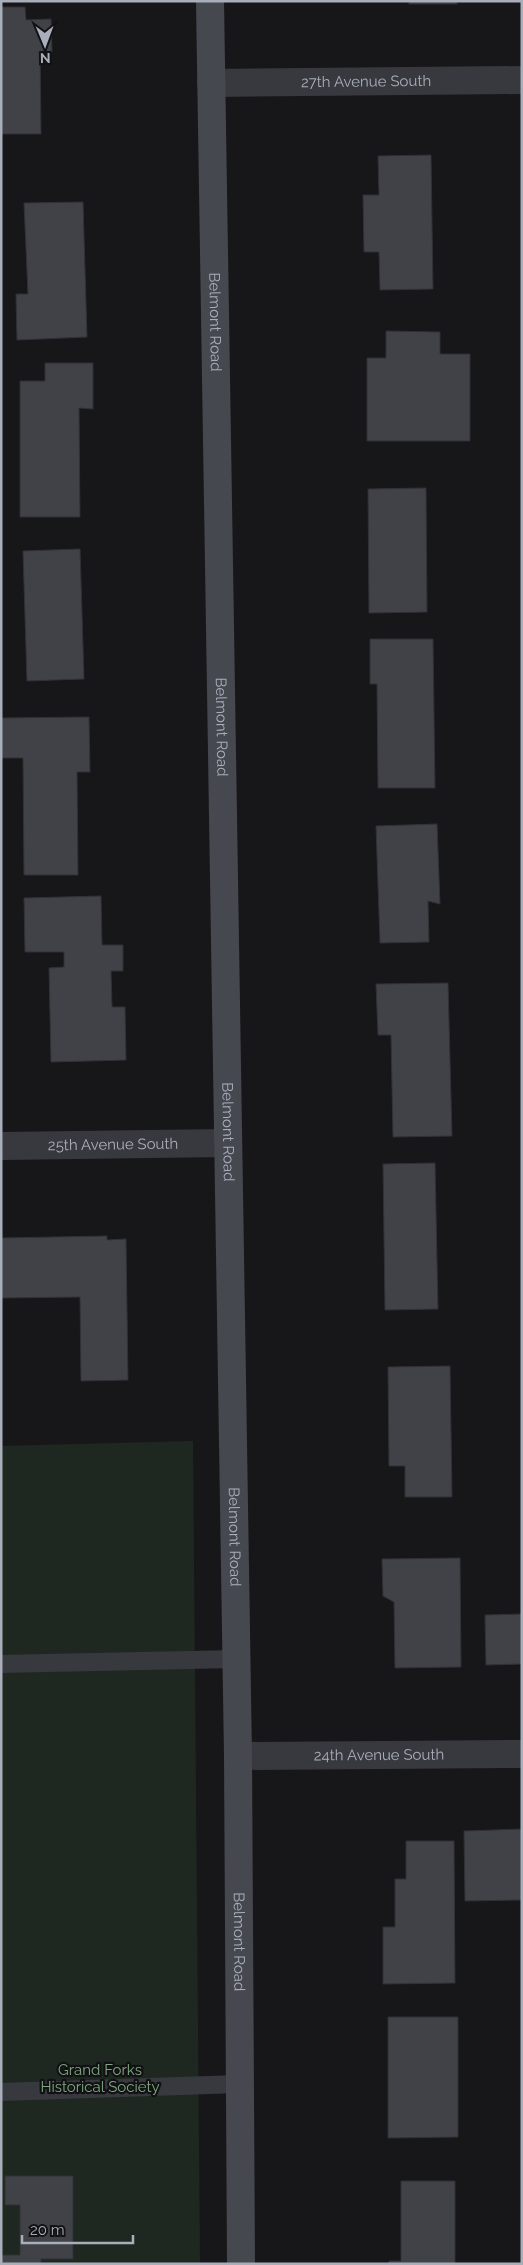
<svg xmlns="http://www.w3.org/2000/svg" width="523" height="2265" viewBox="0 0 523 2265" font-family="Raleway,sans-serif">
  <rect width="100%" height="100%" fill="#171719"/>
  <path fill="#1f2820" d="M 193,1441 L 200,2264 L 1,2264 L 1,1446 Z"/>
  <g fill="#414247" stroke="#313136">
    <rect x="409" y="1" width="48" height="3"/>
    <path d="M 1,7 L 25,7 L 26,20 L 51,19 L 52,52 L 40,52 L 41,134 L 1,134 Z"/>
    <path d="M 431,155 L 433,289 L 380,290 L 379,252 L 364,252 L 363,195 L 379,195 L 378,156 Z"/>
    <path d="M 83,202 L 87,337 L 17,340 L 16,294 L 28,294 L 24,203 Z"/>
    <path d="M 386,331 L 440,332 L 440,354 L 470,354 L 470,441 L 367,441 L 367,358 L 386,358 Z"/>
    <path d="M 45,363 L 93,363 L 93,409 L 79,408 L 80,517 L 20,517 L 20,381 L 45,381 Z"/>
    <path d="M 426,488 L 427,612 L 369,613 L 368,489 Z"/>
    <path d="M 80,549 L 84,679 L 27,681 L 23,551 Z"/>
    <path d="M 370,639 L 433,639 L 435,788 L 378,788 L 377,684 L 370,684 Z"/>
    <path d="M 89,717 L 90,772 L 77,772 L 78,875 L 24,875 L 23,758 L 1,758 L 1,718 Z"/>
    <path d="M 437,824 L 440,904 L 428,901 L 429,942 L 380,943 L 376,826 Z"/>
    <path d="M 101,896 L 102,945 L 123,945 L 123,971 L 111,971 L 112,1007 L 125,1007 L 126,1060 L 51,1062 L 49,968 L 64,967 L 64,952 L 25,952 L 24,898 Z"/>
    <path d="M 448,983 L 452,1136 L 393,1137 L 391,1035 L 378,1035 L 376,984 Z"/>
    <path d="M 435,1163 L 438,1309 L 385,1310 L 383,1164 Z"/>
    <path d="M 107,1236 L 107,1240 L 126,1239 L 128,1380 L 81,1381 L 80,1297 L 1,1298 L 1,1238 Z"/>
    <path d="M 450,1366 L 452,1497 L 405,1497 L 405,1466 L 389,1466 L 388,1367 Z"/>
    <path d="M 460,1558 L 461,1667 L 395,1668 L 394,1602 L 383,1596 L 382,1559 Z"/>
    <path d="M 522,1614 L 522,1664 L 486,1665 L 485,1615 Z"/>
    <path d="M 522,1829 L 522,1900 L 465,1901 L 464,1831 Z"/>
    <path d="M 406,1841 L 454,1841 L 455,1983 L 383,1984 L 383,1927 L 395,1927 L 395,1879 L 406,1879 Z"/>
    <path d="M 388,2017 L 458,2017 L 458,2137 L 388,2138 Z"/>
    <path d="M 5,2176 L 73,2176 L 73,2259 L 41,2259 L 41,2264 L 1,2264 L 1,2255 L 20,2255 L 20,2205 L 5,2205 Z"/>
    <path d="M 401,2181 L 455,2181 L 455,2264 L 389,2264 L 389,2261 L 401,2261 Z"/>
  </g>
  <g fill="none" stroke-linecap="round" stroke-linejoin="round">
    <g stroke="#38393f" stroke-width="18">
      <path d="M 1,1664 L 236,1659"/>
      <path d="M 1,2092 L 239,2084"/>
    </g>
    <g stroke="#38393f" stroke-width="28">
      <path id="s1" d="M 211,83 L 522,80"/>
      <path id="s2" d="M 1,1146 L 226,1143"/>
      <path id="s3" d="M 238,1756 L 522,1754"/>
    </g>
    <path stroke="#46484f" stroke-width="28" id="s4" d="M 210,1 L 238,1756 L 241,2264"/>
  </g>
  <g text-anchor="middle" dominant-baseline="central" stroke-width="4.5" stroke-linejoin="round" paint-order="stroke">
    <g font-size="15" fill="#a8aeba" stroke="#121215">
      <text stroke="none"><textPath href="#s1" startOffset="155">27th Avenue South</textPath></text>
      <text stroke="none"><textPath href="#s4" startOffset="321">Belmont Road</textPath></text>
      <text stroke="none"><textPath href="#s4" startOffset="726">Belmont Road</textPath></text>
      <text stroke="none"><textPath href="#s4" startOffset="1131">Belmont Road</textPath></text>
      <text stroke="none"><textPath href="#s2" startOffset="112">25th Avenue South</textPath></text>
      <text stroke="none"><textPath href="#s4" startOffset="1536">Belmont Road</textPath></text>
      <text stroke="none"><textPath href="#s3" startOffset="141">24th Avenue South</textPath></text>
      <text stroke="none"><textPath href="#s4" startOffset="1941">Belmont Road</textPath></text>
    </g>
    <g font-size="15" fill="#7ea77f" stroke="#121215">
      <text x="100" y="2070">Grand Forks<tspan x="100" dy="17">Historical Society</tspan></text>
    </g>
  </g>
  <rect width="523" height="2265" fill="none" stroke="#a8aeba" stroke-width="5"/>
  <g transform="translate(45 45) rotate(179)" stroke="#121215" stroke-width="4" paint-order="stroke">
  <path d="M0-4L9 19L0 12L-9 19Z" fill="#a8aeba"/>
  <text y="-8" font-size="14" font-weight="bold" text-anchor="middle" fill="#a8aeba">N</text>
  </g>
  <path d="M22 2235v8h111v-8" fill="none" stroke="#a8aeba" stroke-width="2.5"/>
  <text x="30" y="2235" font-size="15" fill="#a8aeba" stroke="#121215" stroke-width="4" paint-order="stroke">20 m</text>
</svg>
